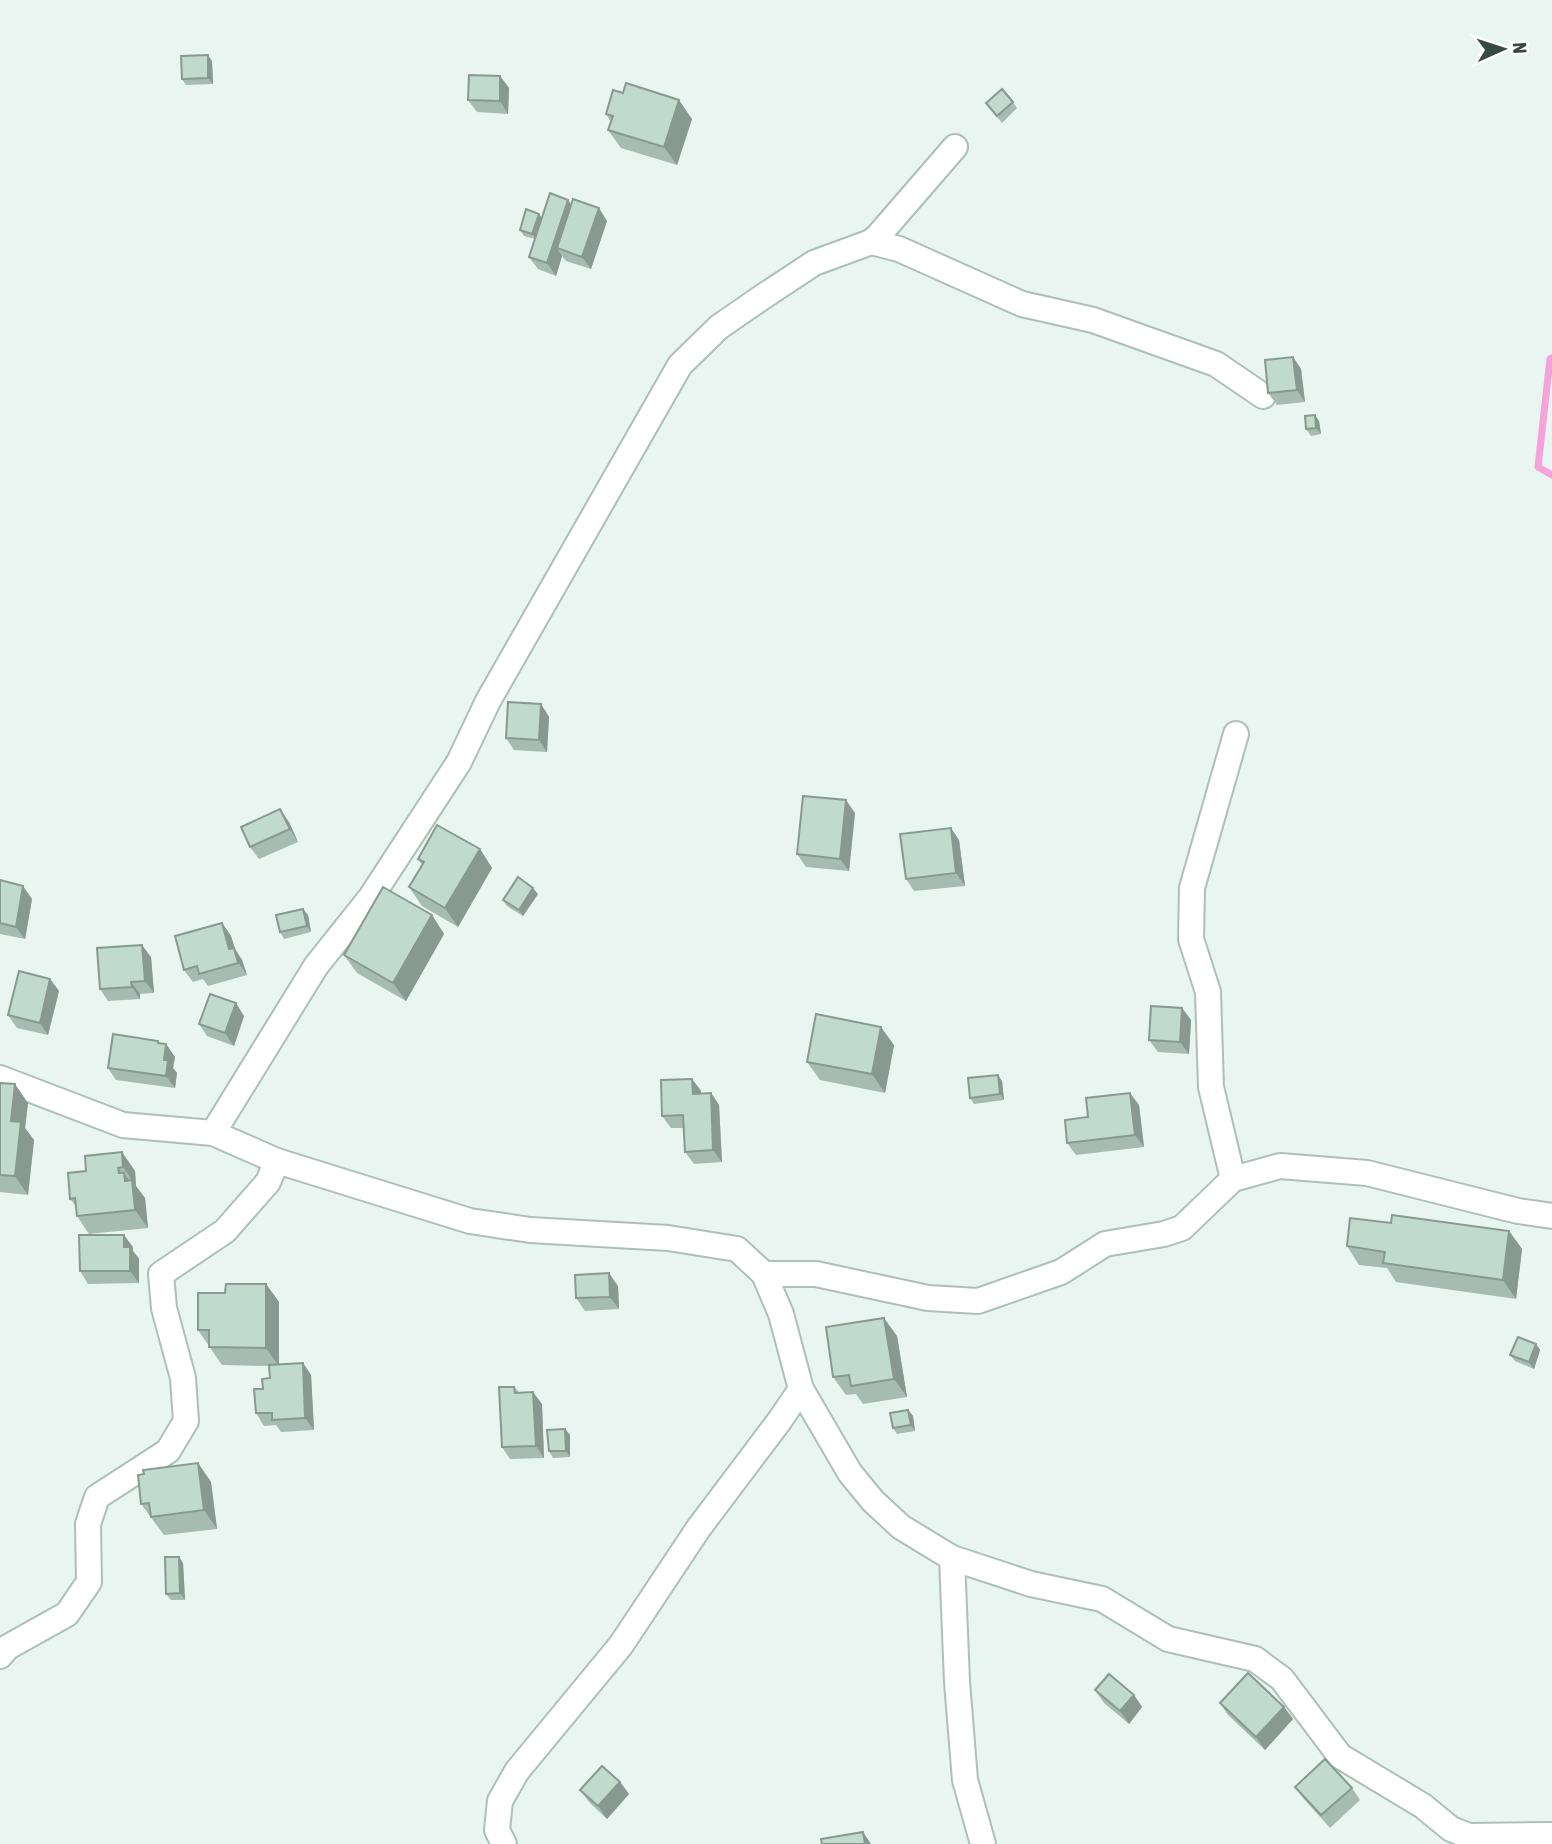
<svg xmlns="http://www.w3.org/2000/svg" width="1552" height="1844" viewBox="0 0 1552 1844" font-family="'Asap Condensed',sans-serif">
  <rect width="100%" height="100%" fill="#e9f5f0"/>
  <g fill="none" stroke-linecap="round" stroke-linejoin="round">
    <path stroke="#f4a4da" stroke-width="7" d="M 1552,358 L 1550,359 L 1538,467 L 1552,475"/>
    <g stroke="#abc1b7" stroke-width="28">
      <g id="street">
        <path d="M 871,242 L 878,236 L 955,147"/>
        <path d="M 0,1078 L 123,1125 L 213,1133 L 277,1161 L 470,1221 L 530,1230 L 668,1238 L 737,1249 L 764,1274 L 781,1314 L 801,1389 L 850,1473 L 873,1501 L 901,1527 L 952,1558 L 1031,1584 L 1102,1599 L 1168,1639 L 1255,1659 L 1282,1679 L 1340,1756 L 1423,1806 L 1451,1829 L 1469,1836 L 1552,1835"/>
        <path d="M 213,1133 L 316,966 L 371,897 L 459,762 L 488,701 L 680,365 L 719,327 L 764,296 L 814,263 L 871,242 L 899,249 L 1022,304 L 1093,320 L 1216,364 L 1263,396"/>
        <path d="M 1233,1179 L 1211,1087 L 1208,992 L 1191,939 L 1192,888 L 1236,734"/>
        <path d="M 764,1274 L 816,1274 L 928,1298 L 978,1301 L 1061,1272 L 1105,1244 L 1164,1234 L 1182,1228 L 1233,1179 L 1280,1166 L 1367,1173 L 1518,1211 L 1552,1216"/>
        <path d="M 952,1558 L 957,1682 L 965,1780 L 983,1844"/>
        <path d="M 0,1656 L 8,1647 L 67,1614 L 89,1582 L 88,1524 L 97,1497 L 168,1451 L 186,1421 L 183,1378 L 164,1308 L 161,1274 L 225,1231 L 268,1182 L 277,1161"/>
        <path d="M 504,1844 L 497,1830 L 500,1801 L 517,1771 L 621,1645 L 698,1529 L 780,1420 L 801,1389"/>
      </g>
    </g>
    <use href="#street" stroke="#fff" stroke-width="24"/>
  </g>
  <g fill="#a6bbb1">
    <path d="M 212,61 L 213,84 L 186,85 L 182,79 Z"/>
    <path d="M 500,76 L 509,88 L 508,114 L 477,112 L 468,100 Z"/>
    <path d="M 623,93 L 692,119 L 677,165 L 621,148 L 608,130 L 611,122 L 606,114 Z"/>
    <path d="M 1013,102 L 1017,108 L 1002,123 L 986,103 Z"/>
    <path d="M 568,200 L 572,205 L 607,221 L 591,269 L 566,261 L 562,256 L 556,276 L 538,269 L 529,257 L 535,239 L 524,236 L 520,230 L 539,214 L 542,218 Z"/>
    <path d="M 1293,357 L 1301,369 L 1305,402 L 1277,405 L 1268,393 Z"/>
    <path d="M 1319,421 L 1321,434 L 1311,436 L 1306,429 Z"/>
    <path d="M 541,704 L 549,717 L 547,752 L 514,750 L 506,738 Z"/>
    <path d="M 855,813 L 849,871 L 806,867 L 797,854 Z"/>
    <path d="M 289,822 L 298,842 L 259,859 L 250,847 Z"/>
    <path d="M 959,840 L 965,886 L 914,891 L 906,879 Z"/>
    <path d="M 480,849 L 492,868 L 458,927 L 422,906 L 409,887 L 422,865 L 418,859 Z"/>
    <path d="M 0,880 L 32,899 L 25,939 L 0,934 Z"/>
    <path d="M 538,894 L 523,916 L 507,906 L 503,900 Z"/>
    <path d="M 308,915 L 311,932 L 284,939 L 280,932 Z"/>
    <path d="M 432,915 L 444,934 L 406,1001 L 357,973 L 344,955 Z"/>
    <path d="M 222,923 L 231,936 L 235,949 L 242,960 L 247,975 L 208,986 L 203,979 L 193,982 L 184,970 Z"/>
    <path d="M 151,957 L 154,993 L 140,994 L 140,999 L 108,1001 L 100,989 Z"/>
    <path d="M 50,979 L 59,991 L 48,1035 L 17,1028 L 8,1015 Z"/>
    <path d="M 1182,1008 L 1191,1020 L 1189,1054 L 1158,1052 L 1149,1040 Z"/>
    <path d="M 244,1016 L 234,1046 L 207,1036 L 199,1024 Z"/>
    <path d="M 158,1041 L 160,1043 L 166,1044 L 175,1057 L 173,1068 L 177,1073 L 175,1088 L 116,1080 L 108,1068 Z"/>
    <path d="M 894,1045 L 885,1093 L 820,1080 L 807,1062 Z"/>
    <path d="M 692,1079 L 701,1091 L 701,1094 L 711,1093 L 719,1105 L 722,1162 L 694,1164 L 685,1152 L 684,1128 L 671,1128 L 662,1116 Z"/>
    <path d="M 1002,1081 L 1004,1100 L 974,1104 L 970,1098 Z"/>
    <path d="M 0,1083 L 28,1103 L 25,1128 L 34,1140 L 28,1195 L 0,1192 Z"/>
    <path d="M 1139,1105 L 1144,1147 L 1076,1155 L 1067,1143 L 1088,1117 Z"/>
    <path d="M 85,1156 L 135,1171 L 136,1186 L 145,1198 L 148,1228 L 89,1234 L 77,1216 L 76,1206 L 70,1199 L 86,1171 Z"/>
    <path d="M 1391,1223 L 1509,1231 L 1522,1249 L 1516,1299 L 1396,1282 L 1387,1268 L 1359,1265 L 1347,1246 Z"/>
    <path d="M 133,1247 L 133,1251 L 139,1259 L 139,1283 L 88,1284 L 80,1271 Z"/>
    <path d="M 266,1284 L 279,1302 L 279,1364 L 303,1363 L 311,1375 L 314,1430 L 281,1432 L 276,1425 L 264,1426 L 256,1413 L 263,1389 L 270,1378 L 269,1366 L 222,1365 L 198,1330 L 225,1293 Z"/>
    <path d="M 618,1286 L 619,1309 L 585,1311 L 576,1298 Z"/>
    <path d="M 897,1336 L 907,1397 L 863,1404 L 856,1394 L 846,1395 L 833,1377 Z"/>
    <path d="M 1536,1344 L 1540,1350 L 1534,1369 L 1515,1361 L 1510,1355 Z"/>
    <path d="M 514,1387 L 519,1392 L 542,1404 L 544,1458 L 510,1459 L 502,1447 Z"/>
    <path d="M 908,1410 L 913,1416 L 915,1431 L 897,1434 L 893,1428 Z"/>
    <path d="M 565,1429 L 570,1435 L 570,1457 L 553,1458 L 549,1451 Z"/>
    <path d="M 198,1463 L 211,1482 L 217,1529 L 164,1535 L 141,1504 Z"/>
    <path d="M 183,1563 L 185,1600 L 171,1600 L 166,1594 Z"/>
    <path d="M 1095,1690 L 1134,1695 L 1142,1707 L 1129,1724 L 1104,1703 Z"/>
    <path d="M 1220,1703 L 1284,1707 L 1293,1719 L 1265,1750 L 1228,1715 Z"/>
    <path d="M 620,1782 L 629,1794 L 607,1819 L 589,1802 L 580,1790 Z"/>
    <path d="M 1295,1787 L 1352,1788 L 1360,1800 L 1330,1828 L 1304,1799 Z"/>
  </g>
  <g fill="#879990">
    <path d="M 208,55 L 212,61 L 213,84 L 208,78 Z"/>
    <path d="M 500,76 L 509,88 L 508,114 L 500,101 Z"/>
    <path d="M 679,100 L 692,119 L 677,165 L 664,147 Z"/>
    <path d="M 568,200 L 576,212 L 557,248 L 562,256 L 556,276 L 547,263 Z"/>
    <path d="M 599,208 L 607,221 L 591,269 L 582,257 Z"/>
    <path d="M 539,214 L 543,220 L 537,240 L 532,234 Z"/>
    <path d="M 1293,357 L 1301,369 L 1305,402 L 1297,390 Z"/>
    <path d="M 1315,415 L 1319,421 L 1321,434 L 1316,428 Z"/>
    <path d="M 541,704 L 549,717 L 547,752 L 539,740 Z"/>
    <path d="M 846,800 L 855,813 L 849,871 L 840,859 Z"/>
    <path d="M 280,809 L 289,822 L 298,842 L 290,829 Z"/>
    <path d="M 951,828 L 959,840 L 965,886 L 956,873 Z"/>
    <path d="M 480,849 L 492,868 L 458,927 L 445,908 Z"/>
    <path d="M 23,886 L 32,899 L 25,939 L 16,927 Z"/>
    <path d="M 533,888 L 538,894 L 523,916 L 519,910 Z"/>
    <path d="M 303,909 L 308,915 L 311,932 L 307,926 Z"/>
    <path d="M 432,915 L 444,934 L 406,1001 L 393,983 Z"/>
    <path d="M 222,923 L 231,936 L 235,949 L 242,960 L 247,975 L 229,949 Z"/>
    <path d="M 142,945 L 151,957 L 154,993 L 145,981 Z"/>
    <path d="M 50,979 L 59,991 L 48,1035 L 40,1023 Z"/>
    <path d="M 131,982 L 140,994 L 140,999 L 132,987 Z"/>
    <path d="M 236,1003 L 244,1016 L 234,1046 L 225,1033 Z"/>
    <path d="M 1182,1008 L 1191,1020 L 1189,1054 L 1180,1042 Z"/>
    <path d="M 881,1027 L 894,1045 L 885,1093 L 872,1074 Z"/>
    <path d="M 158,1041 L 165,1051 L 166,1044 L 175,1057 L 173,1068 L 177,1073 L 175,1088 L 166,1076 L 164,1060 L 158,1043 Z"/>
    <path d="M 998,1075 L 1002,1081 L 1004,1100 L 1000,1094 Z"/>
    <path d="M 692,1079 L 701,1091 L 701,1106 L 693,1094 Z"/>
    <path d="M 15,1084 L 28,1103 L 25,1128 L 34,1140 L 28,1195 L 15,1176 L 11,1121 Z"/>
    <path d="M 711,1093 L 719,1105 L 722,1162 L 713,1150 Z"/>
    <path d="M 1130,1093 L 1139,1105 L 1144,1147 L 1135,1135 Z"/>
    <path d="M 122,1152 L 135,1171 L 136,1186 L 145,1198 L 148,1228 L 135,1210 L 119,1173 L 118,1168 L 124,1177 L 124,1173 L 132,1185 L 132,1180 L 123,1167 Z"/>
    <path d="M 1509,1231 L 1522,1249 L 1516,1299 L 1503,1280 Z"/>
    <path d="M 124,1235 L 133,1247 L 133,1251 L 139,1259 L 139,1283 L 130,1271 L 124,1247 Z"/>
    <path d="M 609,1273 L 618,1286 L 619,1309 L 610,1297 Z"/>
    <path d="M 266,1284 L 279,1302 L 279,1366 L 266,1348 Z"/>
    <path d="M 884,1318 L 897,1336 L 907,1397 L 894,1379 Z"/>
    <path d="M 1536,1344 L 1540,1350 L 1534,1369 L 1529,1362 Z"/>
    <path d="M 303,1363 L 311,1375 L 314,1430 L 305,1418 Z"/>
    <path d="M 533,1392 L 542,1404 L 544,1458 L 536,1446 Z"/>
    <path d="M 908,1410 L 913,1416 L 915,1431 L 911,1425 Z"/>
    <path d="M 565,1429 L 570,1435 L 570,1457 L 566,1451 Z"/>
    <path d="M 198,1463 L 211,1482 L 217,1529 L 204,1510 Z"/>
    <path d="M 179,1557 L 183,1563 L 185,1600 L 180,1593 Z"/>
    <path d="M 1134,1695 L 1142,1707 L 1129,1724 L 1120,1711 Z"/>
    <path d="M 1284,1707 L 1293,1719 L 1265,1750 L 1256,1737 Z"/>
    <path d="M 620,1782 L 629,1794 L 607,1819 L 598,1806 Z"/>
    <path d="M 863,1832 L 871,1844 L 865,1844 Z"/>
  </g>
  <g fill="#c1dace" stroke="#879990" stroke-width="2">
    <path d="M 208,55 L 208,78 L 182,79 L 181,56 Z"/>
    <path d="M 469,75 L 500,76 L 500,101 L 468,100 Z"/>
    <path d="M 626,83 L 679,100 L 664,147 L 608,130 L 613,116 L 606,114 L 613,90 L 623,93 Z"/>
    <path d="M 1002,89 L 1013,102 L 997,116 L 986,103 Z"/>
    <path d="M 550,193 L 568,200 L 547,263 L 529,257 Z"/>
    <path d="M 573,199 L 599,208 L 582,257 L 557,248 Z"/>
    <path d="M 526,209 L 539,214 L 532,234 L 520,230 Z"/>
    <path d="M 1293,357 L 1297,390 L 1268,393 L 1265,360 Z"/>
    <path d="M 1315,415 L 1316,428 L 1306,429 L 1305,416 Z"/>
    <path d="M 508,702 L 541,704 L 539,740 L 506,738 Z"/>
    <path d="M 803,796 L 846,800 L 840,859 L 797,854 Z"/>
    <path d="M 280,809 L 290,829 L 250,847 L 241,827 Z"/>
    <path d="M 437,825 L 480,849 L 445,908 L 409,887 L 424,862 L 418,859 Z"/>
    <path d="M 951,828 L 956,873 L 906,879 L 900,834 Z"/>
    <path d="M 518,877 L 533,888 L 519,910 L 503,900 Z"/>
    <path d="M 0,880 L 23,886 L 16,927 L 0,923 Z"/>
    <path d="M 383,887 L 432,915 L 393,983 L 344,955 Z"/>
    <path d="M 303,909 L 307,926 L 280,932 L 276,915 Z"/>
    <path d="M 222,923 L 229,949 L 234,948 L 238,963 L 199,974 L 197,966 L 184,970 L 175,936 Z"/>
    <path d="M 142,945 L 145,981 L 131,982 L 132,987 L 100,989 L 97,948 Z"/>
    <path d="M 19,971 L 50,979 L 40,1023 L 8,1015 Z"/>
    <path d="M 210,994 L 236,1003 L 225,1033 L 199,1024 Z"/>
    <path d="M 1151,1006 L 1182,1008 L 1180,1042 L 1149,1040 Z"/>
    <path d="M 816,1014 L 881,1027 L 872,1074 L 807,1062 Z"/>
    <path d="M 113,1034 L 158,1041 L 158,1043 L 166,1044 L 164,1060 L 168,1060 L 166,1076 L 108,1068 Z"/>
    <path d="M 998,1075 L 1000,1094 L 970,1098 L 968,1078 Z"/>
    <path d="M 692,1079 L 693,1094 L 711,1093 L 713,1150 L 685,1152 L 683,1115 L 662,1116 L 661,1080 Z"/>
    <path d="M 0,1083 L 15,1084 L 11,1121 L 21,1122 L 15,1176 L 0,1175 Z"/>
    <path d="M 1130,1093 L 1135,1135 L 1067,1143 L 1065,1120 L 1088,1117 L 1086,1098 Z"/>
    <path d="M 122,1152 L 123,1167 L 118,1168 L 119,1173 L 124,1173 L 125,1181 L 132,1180 L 135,1210 L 77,1216 L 75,1198 L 70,1199 L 68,1173 L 86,1171 L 85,1156 Z"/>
    <path d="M 1392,1215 L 1509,1231 L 1503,1280 L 1383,1263 L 1385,1252 L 1347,1246 L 1350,1218 L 1391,1223 Z"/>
    <path d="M 79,1235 L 124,1235 L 124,1247 L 130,1247 L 130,1271 L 80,1271 Z"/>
    <path d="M 609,1273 L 610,1297 L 576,1298 L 575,1275 Z"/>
    <path d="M 226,1284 L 266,1284 L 266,1348 L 209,1347 L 209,1330 L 198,1330 L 198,1293 L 225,1293 Z"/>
    <path d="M 884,1318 L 894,1379 L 851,1386 L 849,1375 L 833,1377 L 826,1327 Z"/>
    <path d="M 1518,1337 L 1536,1344 L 1529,1362 L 1510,1355 Z"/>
    <path d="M 303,1363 L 305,1418 L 272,1420 L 272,1413 L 256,1413 L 254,1389 L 263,1389 L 262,1379 L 270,1378 L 269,1365 Z"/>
    <path d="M 499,1387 L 514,1387 L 515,1393 L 533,1392 L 536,1446 L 502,1447 Z"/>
    <path d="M 908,1410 L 911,1425 L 893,1428 L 890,1413 Z"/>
    <path d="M 565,1429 L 566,1451 L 549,1451 L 547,1430 Z"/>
    <path d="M 198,1463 L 204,1510 L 151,1517 L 149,1503 L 141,1504 L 138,1475 L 144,1474 L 143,1470 Z"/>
    <path d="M 165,1557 L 179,1557 L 180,1593 L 166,1594 Z"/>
    <path d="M 1248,1673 L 1284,1707 L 1256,1737 L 1220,1703 Z"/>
    <path d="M 1109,1674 L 1134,1695 L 1120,1711 L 1095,1690 Z"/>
    <path d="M 1325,1759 L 1352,1788 L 1321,1815 L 1295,1787 Z"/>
    <path d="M 602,1766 L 620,1782 L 598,1806 L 580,1790 Z"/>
    <path d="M 863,1832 L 865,1844 L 822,1844 L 821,1839 Z"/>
  </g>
  <g transform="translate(1503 49) rotate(87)" stroke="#ffffff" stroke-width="5" paint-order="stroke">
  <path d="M0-5L12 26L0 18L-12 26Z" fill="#374940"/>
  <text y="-10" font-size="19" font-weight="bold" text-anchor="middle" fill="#374940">N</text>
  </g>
</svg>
